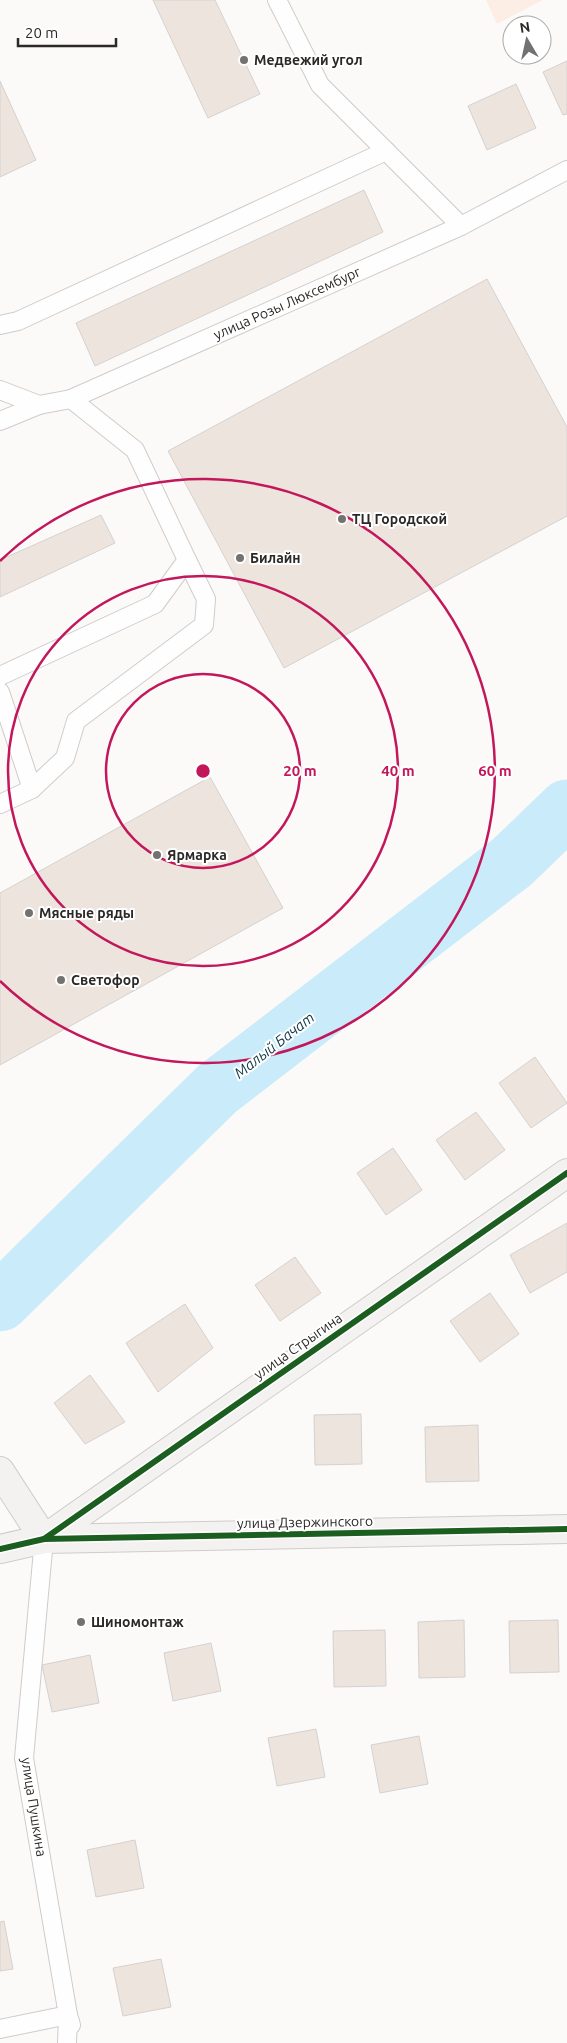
<svg xmlns="http://www.w3.org/2000/svg" width="567" height="2043" viewBox="0 0 567 2043" font-family="Ubuntu,sans-serif">
  <rect width="100%" height="100%" fill="#fcfaf8"/>
  <path fill="#fdeee5" d="M 486,0 L 543,0 L 497,24 Z"/>
  <g fill="none" stroke-linecap="round" stroke-linejoin="round">
    <path stroke="#c9ebfa" stroke-width="59" d="M 0,1302 L 217,1089 L 512,862 L 567,809"/>
  </g>
  <g fill="#ede4dd" stroke="#d4d1cf">
    <path d="M 153,0 L 215,0 L 260,94 L 208,118 Z"/>
    <path d="M 567,61 L 567,114 L 563,115 L 543,72 Z"/>
    <path d="M 0,81 L 36,160 L 0,177 Z"/>
    <path d="M 516,84 L 536,128 L 487,150 L 468,106 Z"/>
    <path d="M 364,190 L 383,232 L 95,366 L 76,323 Z"/>
    <path d="M 487,279 L 567,427 L 567,516 L 284,668 L 168,451 Z"/>
    <path d="M 101,515 L 115,543 L 0,597 L 0,560 Z"/>
    <path d="M 210,777 L 283,908 L 0,1065 L 0,893 Z"/>
    <path d="M 535,1057 L 567,1103 L 531,1128 L 499,1083 Z"/>
    <path d="M 476,1112 L 505,1150 L 465,1180 L 436,1140 Z"/>
    <path d="M 393,1148 L 422,1190 L 386,1215 L 357,1173 Z"/>
    <path d="M 567,1223 L 567,1272 L 530,1293 L 510,1255 Z"/>
    <path d="M 295,1257 L 321,1293 L 280,1321 L 255,1285 Z"/>
    <path d="M 490,1293 L 519,1334 L 480,1362 L 450,1321 Z"/>
    <path d="M 185,1304 L 213,1348 L 158,1392 L 126,1343 Z"/>
    <path d="M 90,1375 L 125,1422 L 85,1444 L 54,1403 Z"/>
    <path d="M 361,1414 L 362,1464 L 315,1465 L 314,1415 Z"/>
    <path d="M 478,1425 L 479,1481 L 426,1482 L 425,1427 Z"/>
    <path d="M 464,1620 L 465,1677 L 419,1678 L 418,1622 Z"/>
    <path d="M 558,1620 L 559,1672 L 510,1673 L 509,1621 Z"/>
    <path d="M 385,1630 L 386,1686 L 334,1687 L 333,1631 Z"/>
    <path d="M 211,1643 L 221,1691 L 173,1701 L 164,1653 Z"/>
    <path d="M 90,1655 L 99,1703 L 52,1712 L 42,1665 Z"/>
    <path d="M 316,1729 L 325,1777 L 277,1786 L 268,1738 Z"/>
    <path d="M 419,1736 L 428,1784 L 380,1793 L 371,1745 Z"/>
    <path d="M 135,1840 L 144,1888 L 96,1897 L 87,1850 Z"/>
    <path d="M 4,1921 L 13,1969 L 0,1971 L 0,1922 Z"/>
    <path d="M 161,1959 L 171,2007 L 123,2016 L 113,1968 Z"/>
  </g>
  <g fill="none" stroke-linecap="round" stroke-linejoin="round">
    <g stroke="#cfccca" stroke-width="20">
      <g id="lane">
        <path d="M 277,0 L 320,85 L 461,226"/>
        <path d="M 0,325 L 18,321 L 386,151"/>
        <path d="M 0,390 L 39,405"/>
        <path d="M 0,421 L 39,405 L 71,399 L 461,226 L 567,170"/>
        <path d="M 0,676 L 155,604 L 187,560 L 135,450 L 71,399"/>
        <path d="M 0,692 L 32,789"/>
        <path d="M 0,804 L 32,789 L 65,758 L 76,721 L 204,625 L 206,599 L 187,560"/>
        <path d="M 44,1539 L 24,1758 L 68,2015 L 67,2043"/>
        <path d="M 0,2029 L 68,2015 L 71,2025"/>
      </g>
    </g>
    <g stroke="#cfccca" stroke-width="30">
      <g id="secondary">
        <path d="M 0,1471 L 44,1539"/>
        <path d="M 44,1539 L 567,1173"/>
        <path d="M 0,1549 L 44,1539 L 567,1529"/>
      </g>
    </g>
    <use href="#lane" stroke="#fffefe" stroke-width="18"/>
    <use href="#secondary" stroke="#f4f2f0" stroke-width="28"/>
    <g stroke="#fff" stroke-width="9">
      <g id="cycleway">
        <path d="M 44,1539 L 567,1173"/>
        <path d="M 0,1549 L 44,1539 L 567,1529"/>
      </g>
    </g>
    <use href="#cycleway" stroke="#1b5e20" stroke-width="6"/>
  </g>
  <g fill="none" stroke="#c2185b" stroke-width="2.5">
    <circle cx="203" cy="771" r="97"/>
    <circle cx="203" cy="771" r="195"/>
    <path d="M0 561A292 292 0 1 1 0 981"/>
  </g>
  <g fill="#747270" stroke="#fff" stroke-width="2">
    <circle cx="244" cy="60" r="5"/>
    <circle cx="342" cy="519" r="5"/>
    <circle cx="240" cy="558" r="5"/>
    <circle cx="157" cy="855" r="5"/>
    <circle cx="29" cy="913" r="5"/>
    <circle cx="61" cy="980" r="5"/>
    <circle cx="81" cy="1622" r="5"/>
  </g>
  <g text-anchor="middle" dominant-baseline="central" stroke-width="4" stroke-linejoin="round" paint-order="stroke">
    <g font-size="14" font-weight="bold" fill="#2b2826" stroke="#fff" text-anchor="start">
      <text x="254" y="60">Медвежий угол</text>
      <text x="352" y="519">ТЦ Городской</text>
      <text x="250" y="558">Билайн</text>
      <text x="167" y="855">Ярмарка</text>
      <text x="39" y="913">Мясные ряды</text>
      <text x="71" y="980">Светофор</text>
      <text x="91" y="1622">Шиномонтаж</text>
    </g>
    <g font-size="14" fill="#2b2826" stroke="#fff">
      <text transform="translate(287 303) rotate(-24)">улица Розы Люксембург</text>
      <text transform="translate(298 1346) rotate(-35)">улица Стрыгина</text>
      <text transform="translate(305 1522) rotate(-1)">улица Дзержинского</text>
      <text transform="translate(34 1807) rotate(81)">улица Пушкина</text>
    </g>
    <g font-size="15" font-style="italic" fill="#103948" stroke="#fff">
      <text transform="translate(274 1045) rotate(-38)">Малый Бачат</text>
    </g>
  </g>
  <circle cx="203" cy="771" r="8" fill="#c2185b" stroke="#fff" stroke-width="2.5"/>
  <g font-size="15" text-anchor="middle" font-weight="bold" fill="#c2185b" stroke="#fff" stroke-width="4" stroke-linejoin="round" paint-order="stroke">
    <text x="300" y="776">20 m</text>
    <text x="398" y="776">40 m</text>
    <text x="495" y="776">60 m</text>
  </g>
  <g transform="translate(527 40) rotate(351)"><circle r="24" fill="#ffffff" stroke="#aaa9a8"/>
  <path d="M0-4L9 19L0 12L-9 19Z" fill="#747270"/>
  <text y="-8" font-size="14" font-weight="bold" text-anchor="middle" fill="#2b2826">N</text>
  </g>
  <path d="M18 38v8h98v-8" fill="none" stroke="#2b2826" stroke-width="2.5"/>
  <text x="25" y="38" font-size="15" fill="#2b2826" stroke="#ffffff" stroke-width="4" paint-order="stroke">20 m</text>
</svg>
